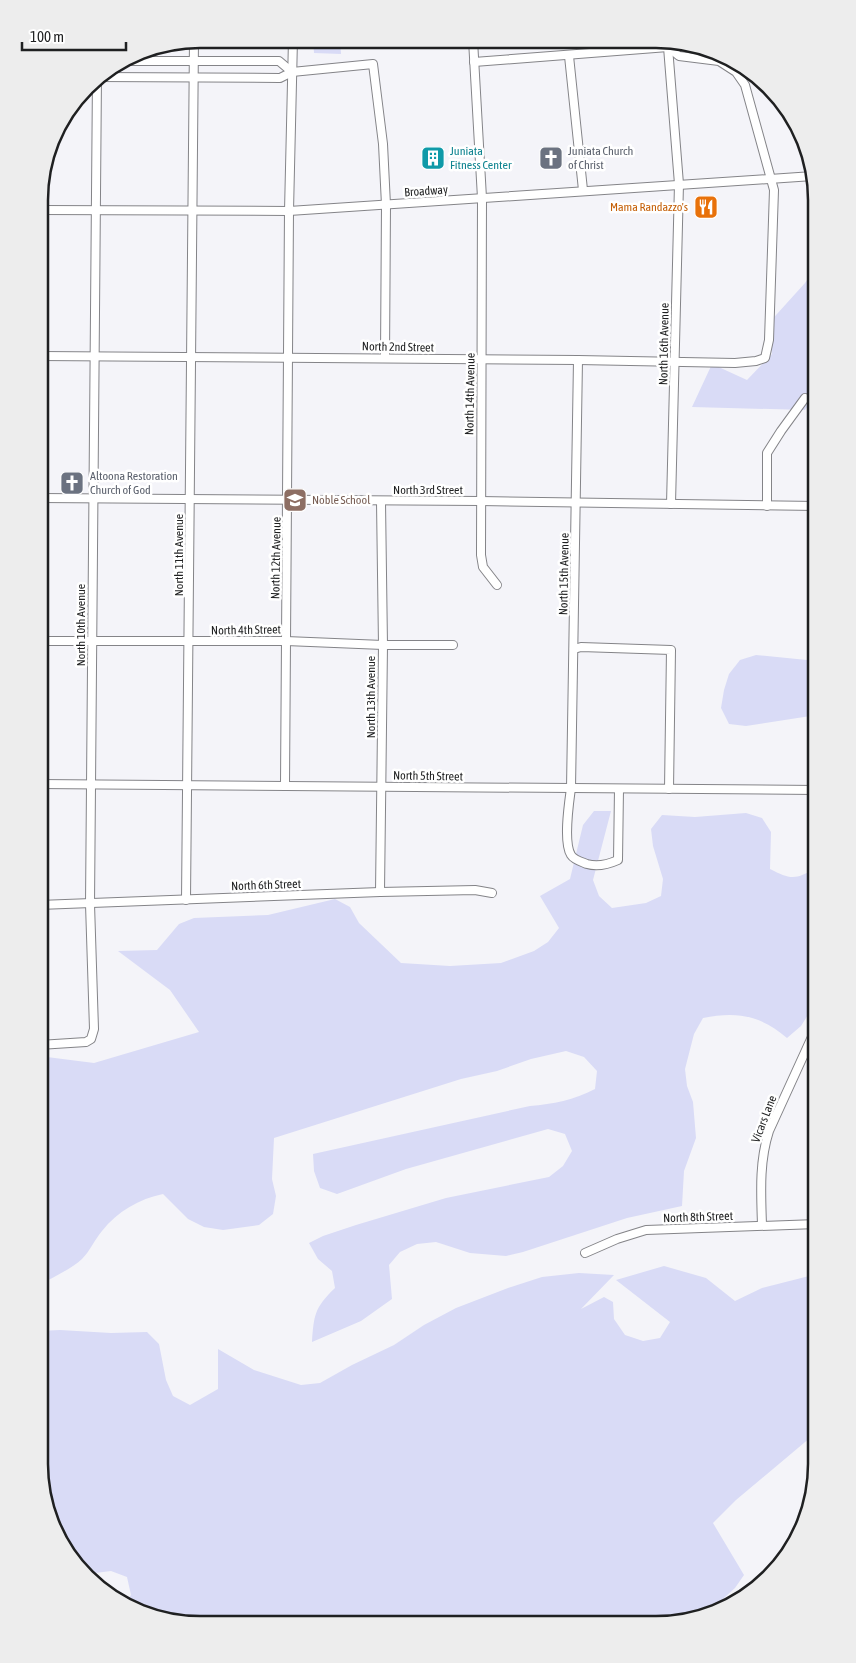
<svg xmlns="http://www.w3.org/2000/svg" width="856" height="1663" viewBox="0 0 856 1663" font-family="'Asap Condensed',sans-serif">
  <rect width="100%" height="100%" fill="#f4f4f9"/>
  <g fill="#d9dbf6">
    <path d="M 313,40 L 340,40 L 341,54 L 314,53 Z"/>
    <path d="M 817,265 L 817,393 L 805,410 L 692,407 L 712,364 L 747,380 L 772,354 L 767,325 L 805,283 Z"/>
    <path d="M 756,655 L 817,661 L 817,715 L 746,726 L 729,724 L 721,708 L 724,690 L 729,674 L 740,660 Z"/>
    <path d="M 594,811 L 611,811 L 593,880 L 599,896 L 612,908 L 646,903 L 661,896 L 663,879 L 653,846 L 651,829 L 662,815 L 695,817 L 746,813 L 762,818 L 771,832 L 770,869 C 791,880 796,880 817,867 L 817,1006 L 811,1010 L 801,1026 L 787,1038 C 760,1015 736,1011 703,1018 L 694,1034 L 685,1069 L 687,1086 L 693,1102 L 696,1138 L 684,1171 L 682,1206 L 627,1218 L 523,1252 L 506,1256 L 470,1253 L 436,1242 L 417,1244 L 400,1252 L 389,1265 L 392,1299 L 361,1321 L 312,1342 C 314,1316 314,1308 335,1288 L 332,1271 L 318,1259 L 309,1243 L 323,1236 L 356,1225 L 446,1198 L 549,1177 L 563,1166 L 572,1151 L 565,1134 L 548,1129 L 406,1169 L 337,1194 L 320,1188 L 314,1171 L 313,1154 L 530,1106 C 553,1104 574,1100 595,1089 L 597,1071 L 584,1057 L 566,1051 L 531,1059 L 497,1071 L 461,1079 L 274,1138 L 272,1179 L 276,1196 L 273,1214 L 259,1225 L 223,1230 L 204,1227 L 188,1219 L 163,1194 C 139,1199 118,1211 102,1231 C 95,1239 90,1251 82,1259 C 71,1269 52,1278 39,1285 L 39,1104 L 48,1080 L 39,1070 L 39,1056 L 94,1063 L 199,1032 L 170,990 L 118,951 L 157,950 L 179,924 L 194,918 L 268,915 L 335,899 L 350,907 L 359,923 L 401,963 L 450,966 L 501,963 L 534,951 L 548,942 L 559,928 L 540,896 L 570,879 L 583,825 Z"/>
    <path d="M 664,1266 L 706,1278 L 735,1301 L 762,1288 L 817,1274 L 817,1432 L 736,1500 L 713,1523 L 744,1575 L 735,1588 L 703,1617 L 656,1624 L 178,1623 L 129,1608 L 124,1604 L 131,1595 L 127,1577 L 111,1571 L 87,1574 L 47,1515 L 39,1463 L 39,1331 L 60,1330 L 111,1333 L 147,1332 L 159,1344 L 166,1380 L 173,1396 L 190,1405 L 218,1389 L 218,1349 L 254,1370 L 301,1385 L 320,1383 L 352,1365 L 394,1345 L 424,1325 L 456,1308 L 508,1288 L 542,1277 L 579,1273 L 614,1275 L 581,1309 L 604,1297 L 613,1302 L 614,1319 L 625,1335 L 643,1341 L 660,1338 L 670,1322 L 616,1280 Z"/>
  </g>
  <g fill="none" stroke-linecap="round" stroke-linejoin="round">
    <g stroke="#848488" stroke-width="10">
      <g id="minor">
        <path d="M 473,40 L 482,198 L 481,555 L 483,567 L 497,585"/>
        <path d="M 668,47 L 679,184 L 671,504"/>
        <path d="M 569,56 L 583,190"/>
        <path d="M 122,61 L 279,61 L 292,72"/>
        <path d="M 474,62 L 668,47"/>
        <path d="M 97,77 L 280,78 L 292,72 L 373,64 L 383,144 L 386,205 L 385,358"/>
        <path d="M 40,210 L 289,211 L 813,176"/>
        <path d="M 40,356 L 578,360 L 735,363 L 756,361 L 765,358 L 769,340 L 774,190 L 745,85 L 736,72 L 719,61 L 679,56 L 668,47"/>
        <path d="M 578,360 L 571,788 C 569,803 563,842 571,855 C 574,860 582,862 587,864 C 597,867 609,864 618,860 L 619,789"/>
        <path d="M 40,498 L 480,501 L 817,506"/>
        <path d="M 767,506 L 767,453 L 781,431 L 805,398"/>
        <path d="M 40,641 L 286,641 L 383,645 L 453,645"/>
        <path d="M 574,649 L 581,647 L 671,650 L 669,789"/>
        <path d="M 39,784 L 817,790"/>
        <path d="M 285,785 L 289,211 L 293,39"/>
        <path d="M 380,892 L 383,645 L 381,502"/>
        <path d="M 186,900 L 194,40"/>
        <path d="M 39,905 L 380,892 L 475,890 L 492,893"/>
        <path d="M 39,1045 L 86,1042 L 91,1039 L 94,1029 L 90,904 L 97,76"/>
        <path d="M 762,1225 C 761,1193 759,1162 769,1131 L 811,1039 L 817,1029"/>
        <path d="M 585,1253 L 617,1239 L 646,1230 L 817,1224"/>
        <path d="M 95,1586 L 100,1585"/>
      </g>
    </g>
    <use href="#minor" stroke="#fff" stroke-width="8"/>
  </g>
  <defs>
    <g id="building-square" transform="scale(1.25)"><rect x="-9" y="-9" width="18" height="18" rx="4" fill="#0f9aa8" stroke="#fff"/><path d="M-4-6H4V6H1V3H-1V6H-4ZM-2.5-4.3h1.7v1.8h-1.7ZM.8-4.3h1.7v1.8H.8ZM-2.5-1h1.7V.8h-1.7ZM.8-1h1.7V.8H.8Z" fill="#fff"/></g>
    <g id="church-square" transform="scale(1.25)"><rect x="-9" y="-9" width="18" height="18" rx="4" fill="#6b7280" stroke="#fff"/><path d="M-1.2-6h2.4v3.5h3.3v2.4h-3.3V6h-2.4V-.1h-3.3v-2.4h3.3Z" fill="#fff"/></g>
    <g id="restaurant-square" transform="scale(1.25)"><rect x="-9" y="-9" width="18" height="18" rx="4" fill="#e8710a" stroke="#fff"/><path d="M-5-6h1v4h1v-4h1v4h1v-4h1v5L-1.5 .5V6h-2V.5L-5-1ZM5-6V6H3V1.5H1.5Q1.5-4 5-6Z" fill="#fff"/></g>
    <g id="school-square" transform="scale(1.25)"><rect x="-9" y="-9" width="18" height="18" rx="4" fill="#8d6e63" stroke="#fff"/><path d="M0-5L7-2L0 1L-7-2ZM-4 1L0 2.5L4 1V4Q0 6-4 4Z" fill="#fff"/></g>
  </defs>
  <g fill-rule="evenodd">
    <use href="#building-square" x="433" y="158"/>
    <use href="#church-square" x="551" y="158"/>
    <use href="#restaurant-square" x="706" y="207"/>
    <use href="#church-square" x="72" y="483"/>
    <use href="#school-square" x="295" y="500"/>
  </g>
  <g text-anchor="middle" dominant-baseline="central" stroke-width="5" stroke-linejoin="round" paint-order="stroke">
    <g font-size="12" fill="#0d838f" stroke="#fff" text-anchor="start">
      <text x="450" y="151">Juniata<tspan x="450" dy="14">Fitness Center</tspan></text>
    </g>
    <g font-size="12" fill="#5b616d" stroke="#fff" text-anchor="start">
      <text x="568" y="151">Juniata Church<tspan x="568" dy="14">of Christ</tspan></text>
      <text x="90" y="476">Altoona Restoration<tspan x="90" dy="14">Church of God</tspan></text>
    </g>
    <g font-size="12" fill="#1f2021" stroke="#fff">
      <text transform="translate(426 191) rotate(-4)">Broadway</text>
      <text transform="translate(664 344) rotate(-89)">North 16th Avenue</text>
      <text transform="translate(398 347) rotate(1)">North 2nd Street</text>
      <text transform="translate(470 394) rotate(-89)">North 14th Avenue</text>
      <text x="428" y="490">North 3rd Street</text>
      <text transform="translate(179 555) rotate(-90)">North 11th Avenue</text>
      <text transform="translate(276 558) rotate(-89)">North 12th Avenue</text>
      <text transform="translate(564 574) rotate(-89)">North 15th Avenue</text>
      <text transform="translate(81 625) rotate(-90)">North 10th Avenue</text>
      <text transform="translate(246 630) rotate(-1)">North 4th Street</text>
      <text transform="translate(371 697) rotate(-90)">North 13th Avenue</text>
      <text transform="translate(428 776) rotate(1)">North 5th Street</text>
      <text transform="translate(266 885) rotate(-2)">North 6th Street</text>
      <text transform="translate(764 1119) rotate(-69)">Vicars Lane</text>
      <text transform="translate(698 1217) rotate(-2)">North 8th Street</text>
    </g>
    <g font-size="12" fill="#c56008" stroke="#fff" text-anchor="end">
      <text x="688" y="207">Mama Randazzo's</text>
    </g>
    <g font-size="12" fill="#785e54" stroke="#fff" text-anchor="start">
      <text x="312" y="500">Noble School</text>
    </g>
  </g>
  <path d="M0 0H856V1663H0ZM200 48H656A152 152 0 0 1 808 200V1464A152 152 0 0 1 656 1616H200A152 152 0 0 1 48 1464V200A152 152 0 0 1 200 48Z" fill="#ededed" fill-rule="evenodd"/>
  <path fill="none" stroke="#1f2021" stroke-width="2.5" d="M200 48H656A152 152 0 0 1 808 200V1464A152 152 0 0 1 656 1616H200A152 152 0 0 1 48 1464V200A152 152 0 0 1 200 48Z"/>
  <path d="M22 42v8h104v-8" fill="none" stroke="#1f2021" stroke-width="2.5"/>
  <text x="30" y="42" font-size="15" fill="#1f2021" stroke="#ffffff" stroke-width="4" paint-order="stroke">100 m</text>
</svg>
